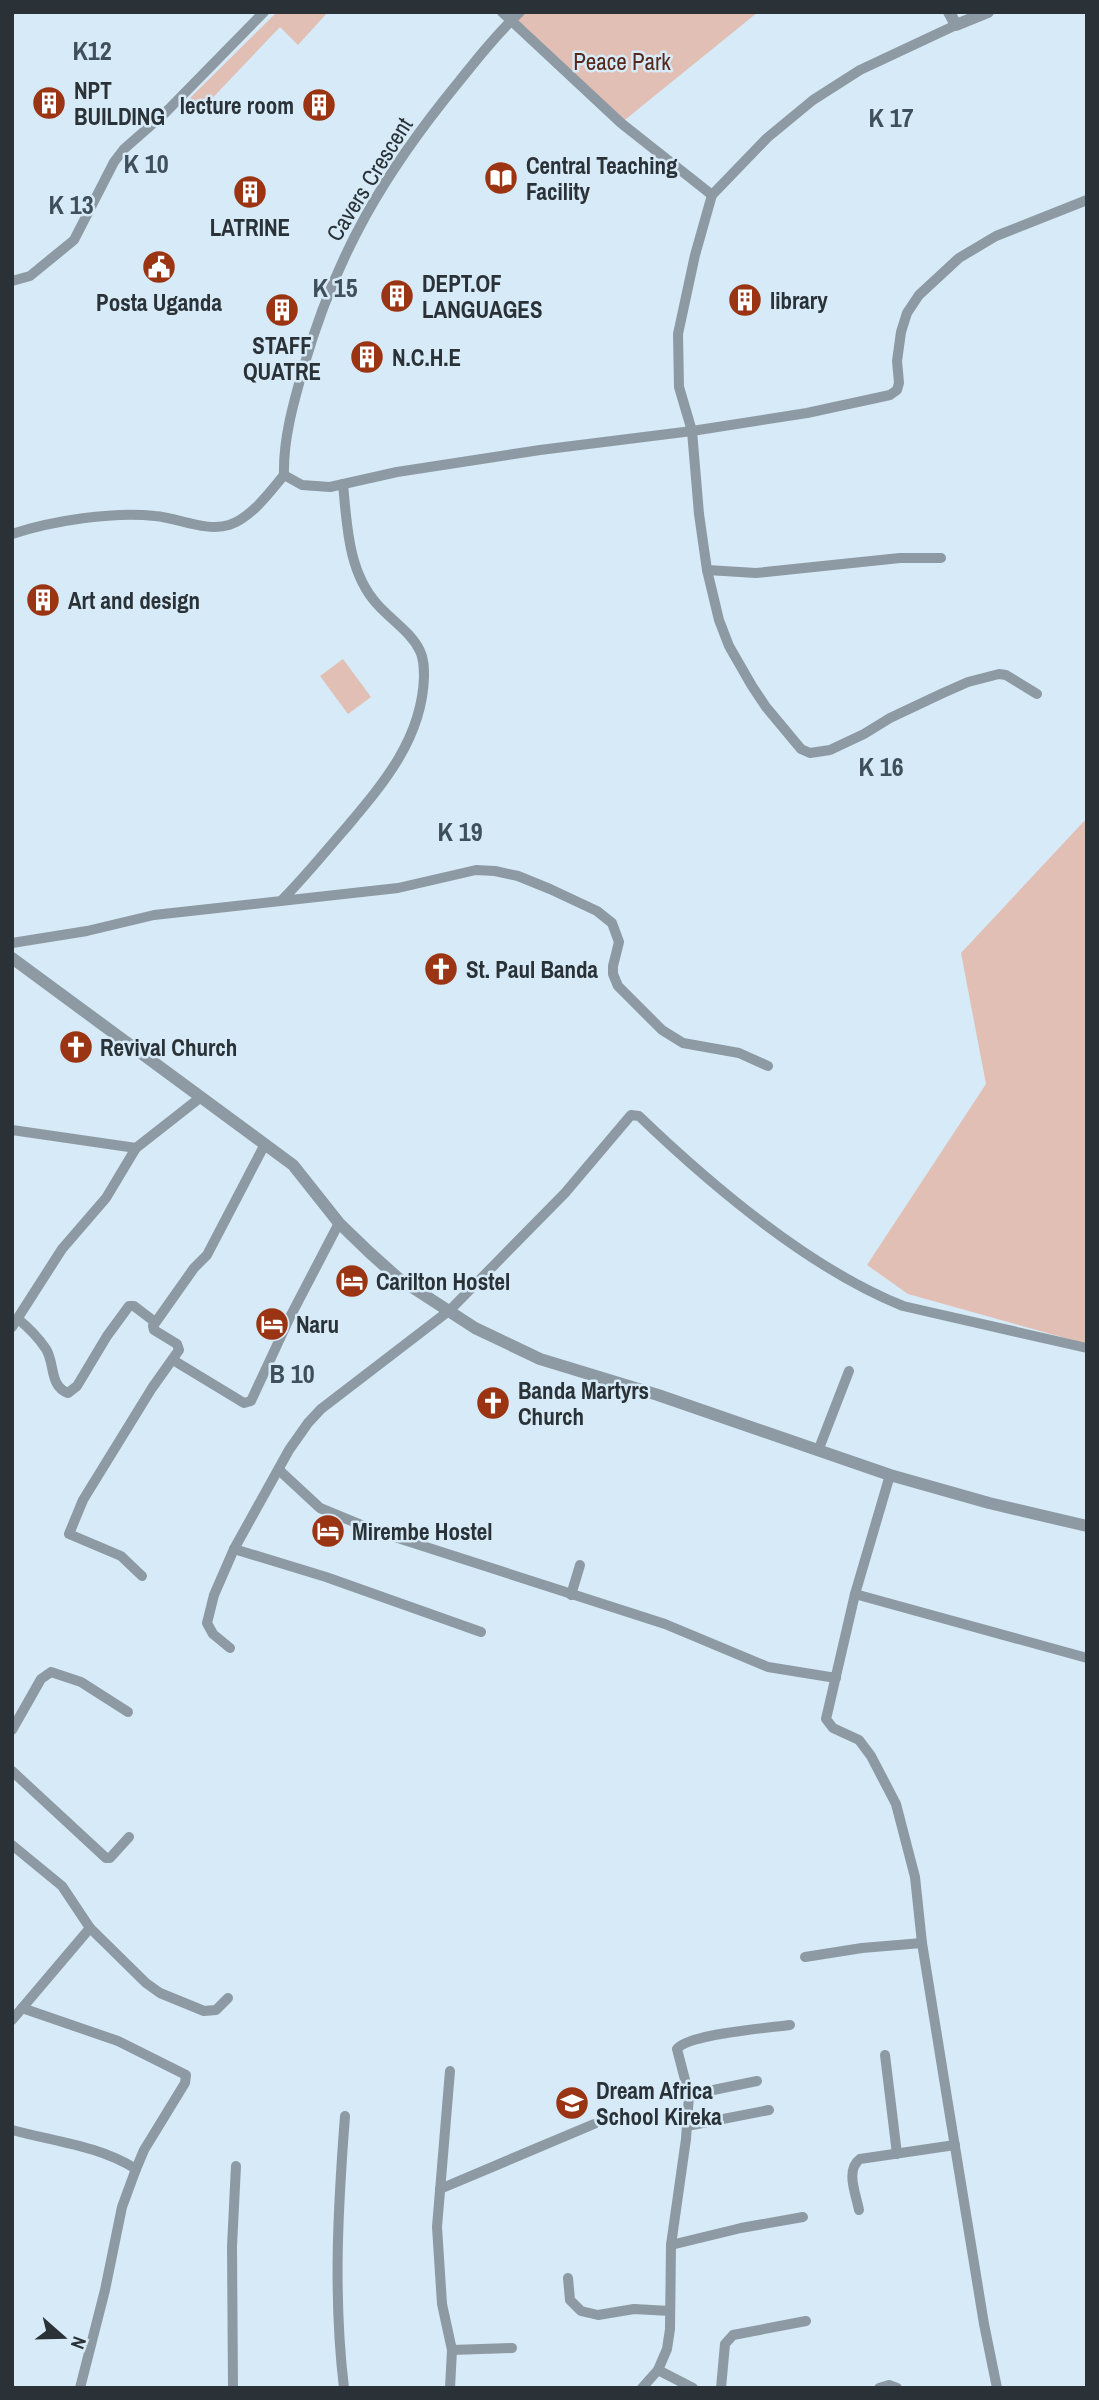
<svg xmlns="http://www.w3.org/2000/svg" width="1099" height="2400" viewBox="0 0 1099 2400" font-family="'Archivo Narrow',sans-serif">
  <rect width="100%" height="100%" fill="#d6eaf7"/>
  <g fill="#e1bfb4">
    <path d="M 277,12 L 328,12 L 298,45 L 280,27 L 202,109 L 190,98 Z"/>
    <path d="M 519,12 L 758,12 L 621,123 L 509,20 Z"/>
    <path d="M 343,659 L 371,697 L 348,714 L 320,676 Z"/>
    <path d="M 1087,818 L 1087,1344 L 908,1294 L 867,1265 L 986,1084 L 961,953 Z"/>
  </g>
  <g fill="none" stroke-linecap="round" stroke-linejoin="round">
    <g stroke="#8d9aa3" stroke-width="10">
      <path d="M 502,12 L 621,123 L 712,195"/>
      <path d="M 956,25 L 860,70 L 813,100 L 767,138 L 712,195 L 695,255 L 678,334 L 679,387 L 692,431 L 699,514 L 707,570 L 719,620 L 729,646 L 752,686 L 766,707 L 801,749 L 810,753 L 830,750 L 864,734 L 890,718 L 943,693 L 968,682 L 999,674 L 1006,675 L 1037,694"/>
      <path d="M 12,281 L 30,276 L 74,240 L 114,162 L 124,149 L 165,113 L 264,12"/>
      <path d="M 284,475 L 302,485 L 330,487 L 397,472 L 540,450 L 692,431 L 807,413 L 890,395 L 897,390 L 899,383 L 897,361 L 901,332 L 907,313 L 919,295 L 959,258 L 996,236 L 1087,200"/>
      <path d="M 284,475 C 283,438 294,401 304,366 C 336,255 384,173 457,84 C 477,59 497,34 520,12"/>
      <path d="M 12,534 C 51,521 114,511 155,516 C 179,518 206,532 229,525 C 251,518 270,492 284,475"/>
      <path d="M 707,570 L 756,573 L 900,558 L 941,558"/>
      <path d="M 281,901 C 304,878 324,853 345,829 C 383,784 422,739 424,677 C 424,668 424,659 420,651 C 411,632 391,620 377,604 C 348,572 347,525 343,484"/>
      <path d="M 12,943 L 87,931 L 154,915 L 398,888 L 476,870 L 495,871 L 518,876 L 550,889 L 597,911 L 612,923 L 619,942 L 613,966 L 613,974 L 618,986 L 662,1030 L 683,1043 L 739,1053 L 768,1066"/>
      <path d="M 12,1130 L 136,1148"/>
      <path d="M 18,1319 C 29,1328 38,1337 46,1349 C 55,1363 49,1386 68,1393 L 77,1386 L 107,1336 L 129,1306 L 134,1306 L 155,1322"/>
      <path d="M 12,1327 L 62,1249 L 106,1198 L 136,1148 L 201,1097"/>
      <path d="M 173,1360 L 244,1403 L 251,1401 L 290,1317 L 339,1223"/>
      <path d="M 818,1451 L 849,1371"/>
      <path d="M 279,1470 L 320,1508 L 376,1531 L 665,1624 L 768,1667 L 836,1678"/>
      <path d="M 890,1475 L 855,1594 L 826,1719 L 833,1728 L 859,1740 L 871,1756 L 896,1804 L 915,1877 L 922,1943 L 949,2110 L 984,2324 L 997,2388"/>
      <path d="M 234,1549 L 326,1577 L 481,1632"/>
      <path d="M 142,1576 L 121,1556 L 69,1534 L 83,1500 L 152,1388 L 179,1350 L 177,1344 L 154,1330 L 153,1326 L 194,1268 L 207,1255 L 265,1144"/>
      <path d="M 855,1594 L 1087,1658"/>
      <path d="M 571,1595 L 580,1565"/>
      <path d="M 230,1648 L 213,1634 L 207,1623 L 214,1595 L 234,1549 L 289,1450 L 308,1423 L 321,1409 L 450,1310 L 565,1193 L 631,1115 L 639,1116 C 712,1186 808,1268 903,1306 L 1087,1348"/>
      <path d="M 12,1730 L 41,1679 L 51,1672 L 81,1682 L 128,1712"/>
      <path d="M 12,1771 L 106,1858 L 110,1858 L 129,1837"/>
      <path d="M 12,1845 L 62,1886 L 90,1928 L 12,2020"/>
      <path d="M 90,1928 L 146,1983 L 160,1993 L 204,2011 L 216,2010 L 228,1998"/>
      <path d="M 805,1957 L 862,1948 L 922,1943"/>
      <path d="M 22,2008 L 118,2041 L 186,2075 L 185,2083 L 144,2150 L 136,2169"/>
      <path d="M 885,2055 L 897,2154"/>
      <path d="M 689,2095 L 757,2081"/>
      <path d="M 687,2126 L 769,2110"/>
      <path d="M 12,2130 C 56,2142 97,2145 136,2169 L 122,2207 L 105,2290 L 80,2388"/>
      <path d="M 440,2189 L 594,2124"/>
      <path d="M 859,2210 C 856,2194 845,2170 860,2159 L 955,2145"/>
      <path d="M 671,2245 L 741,2228 L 803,2217"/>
      <path d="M 568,2278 L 570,2300 L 581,2311 L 598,2315 L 634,2309 L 670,2311"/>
      <path d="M 452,2350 L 512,2348"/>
      <path d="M 658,2370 L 693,2388"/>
      <path d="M 233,2388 L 232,2246 L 236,2166"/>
      <path d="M 344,2388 C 333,2297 338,2207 345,2116"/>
      <path d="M 450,2388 L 452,2350 L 442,2304 L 437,2227 L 450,2071"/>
      <path d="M 642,2388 L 658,2370 L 667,2349 L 670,2329 L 671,2245 L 686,2139 L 689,2095 L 677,2049 C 688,2034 768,2028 790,2025"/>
      <path d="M 721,2388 L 725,2344 L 733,2335 L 806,2321"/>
      <path d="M 879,2388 L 889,2385 L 897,2388"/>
    </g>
    <g stroke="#8d9aa3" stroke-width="12">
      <path d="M 949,12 L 956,25 L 988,12"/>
      <path d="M 12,958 L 293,1165 L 339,1223 L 369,1252 L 398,1278 L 475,1328 L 540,1359 L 658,1395 L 890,1475 L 989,1503 L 1087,1526"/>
    </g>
  </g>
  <defs>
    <g id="building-disc" transform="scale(1.75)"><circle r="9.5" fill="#9b3413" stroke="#d6eaf7"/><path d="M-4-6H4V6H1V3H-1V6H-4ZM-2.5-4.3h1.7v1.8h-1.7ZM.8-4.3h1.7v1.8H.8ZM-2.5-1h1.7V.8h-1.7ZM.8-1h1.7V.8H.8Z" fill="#fff"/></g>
    <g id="library-disc" transform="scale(1.75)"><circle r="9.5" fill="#9b3413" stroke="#d6eaf7"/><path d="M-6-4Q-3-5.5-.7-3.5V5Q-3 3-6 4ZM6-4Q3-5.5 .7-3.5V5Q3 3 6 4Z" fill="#fff"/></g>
    <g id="civic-disc" transform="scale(1.75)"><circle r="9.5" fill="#9b3413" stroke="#d6eaf7"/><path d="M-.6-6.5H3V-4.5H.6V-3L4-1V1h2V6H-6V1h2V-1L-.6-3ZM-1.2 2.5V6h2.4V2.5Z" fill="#fff"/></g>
    <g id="church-disc" transform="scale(1.75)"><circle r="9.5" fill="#9b3413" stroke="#d6eaf7"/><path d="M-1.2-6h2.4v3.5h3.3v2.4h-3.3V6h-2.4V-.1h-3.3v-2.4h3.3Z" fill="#fff"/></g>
    <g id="hotel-disc" transform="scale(1.75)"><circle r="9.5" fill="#9b3413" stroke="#d6eaf7"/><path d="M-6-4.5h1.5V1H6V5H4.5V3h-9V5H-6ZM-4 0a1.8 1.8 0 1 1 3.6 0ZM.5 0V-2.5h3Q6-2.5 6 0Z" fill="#fff"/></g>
    <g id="school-disc" transform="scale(1.75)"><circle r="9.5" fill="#9b3413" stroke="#d6eaf7"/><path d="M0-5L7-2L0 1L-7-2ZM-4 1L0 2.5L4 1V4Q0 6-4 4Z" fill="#fff"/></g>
  </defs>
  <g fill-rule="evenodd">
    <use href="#building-disc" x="49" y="103"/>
    <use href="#building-disc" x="319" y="105"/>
    <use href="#library-disc" x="501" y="178"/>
    <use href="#building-disc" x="250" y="192"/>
    <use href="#civic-disc" x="159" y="267"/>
    <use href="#building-disc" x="397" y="296"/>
    <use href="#building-disc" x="745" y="300"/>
    <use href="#building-disc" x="282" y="310"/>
    <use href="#building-disc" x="367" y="357"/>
    <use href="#building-disc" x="43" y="600"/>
    <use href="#church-disc" x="441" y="969"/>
    <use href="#church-disc" x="76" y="1047"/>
    <use href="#hotel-disc" x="352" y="1281"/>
    <use href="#hotel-disc" x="272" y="1324"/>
    <use href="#church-disc" x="493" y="1403"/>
    <use href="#hotel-disc" x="328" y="1531"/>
    <use href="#school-disc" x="572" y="2103"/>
  </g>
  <g text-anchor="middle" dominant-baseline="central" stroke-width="5" stroke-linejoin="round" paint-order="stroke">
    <g font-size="23" fill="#58281b" stroke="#d6eaf7">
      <text x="622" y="61">Peace Park</text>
    </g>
    <g font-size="23" font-weight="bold" fill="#2a3237" stroke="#d6eaf7" text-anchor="start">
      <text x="74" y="90">NPT<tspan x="74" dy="26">BUILDING</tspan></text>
      <text x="294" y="105" text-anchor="end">lecture room</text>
      <text x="526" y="165">Central Teaching<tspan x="526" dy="26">Facility</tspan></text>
      <text x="250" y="227" text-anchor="middle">LATRINE</text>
      <text x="422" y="283">DEPT.OF<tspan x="422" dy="26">LANGUAGES</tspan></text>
      <text x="770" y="300">library</text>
      <text x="159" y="302" text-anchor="middle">Posta Uganda</text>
      <text x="282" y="345" text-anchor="middle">STAFF<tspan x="282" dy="26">QUATRE</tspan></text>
      <text x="392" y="357">N.C.H.E</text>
      <text x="68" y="600">Art and design</text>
      <text x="466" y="969">St. Paul Banda</text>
      <text x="100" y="1047">Revival Church</text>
      <text x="376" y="1281">Carilton Hostel</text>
      <text x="296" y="1324">Naru</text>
      <text x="518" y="1390">Banda Martyrs<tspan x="518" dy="26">Church</tspan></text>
      <text x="352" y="1531">Mirembe Hostel</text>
      <text x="596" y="2090">Dream Africa<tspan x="596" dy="26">School Kireka</tspan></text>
    </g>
    <g font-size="23" fill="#2a3237" stroke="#d6eaf7">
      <text transform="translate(369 179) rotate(-58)">Cavers Crescent</text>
    </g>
    <g font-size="26" font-weight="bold" fill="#3f4f5b" stroke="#d6eaf7">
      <text x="92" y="50">K12</text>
      <text x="891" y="117">K 17</text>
      <text x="146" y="163">K 10</text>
      <text x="71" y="204">K 13</text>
      <text x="335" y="287">K 15</text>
      <text x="881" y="766">K 16</text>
      <text x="460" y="831">K 19</text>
      <text x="292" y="1373">B 10</text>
    </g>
  </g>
  <rect width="1099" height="2400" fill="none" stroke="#2a3237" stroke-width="28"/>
  <g transform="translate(63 2337) rotate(110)" stroke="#d6eaf7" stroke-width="5" paint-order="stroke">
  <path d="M0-5L12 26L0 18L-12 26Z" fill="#2a3237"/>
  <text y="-10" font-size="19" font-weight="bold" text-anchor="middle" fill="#2a3237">N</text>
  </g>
</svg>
